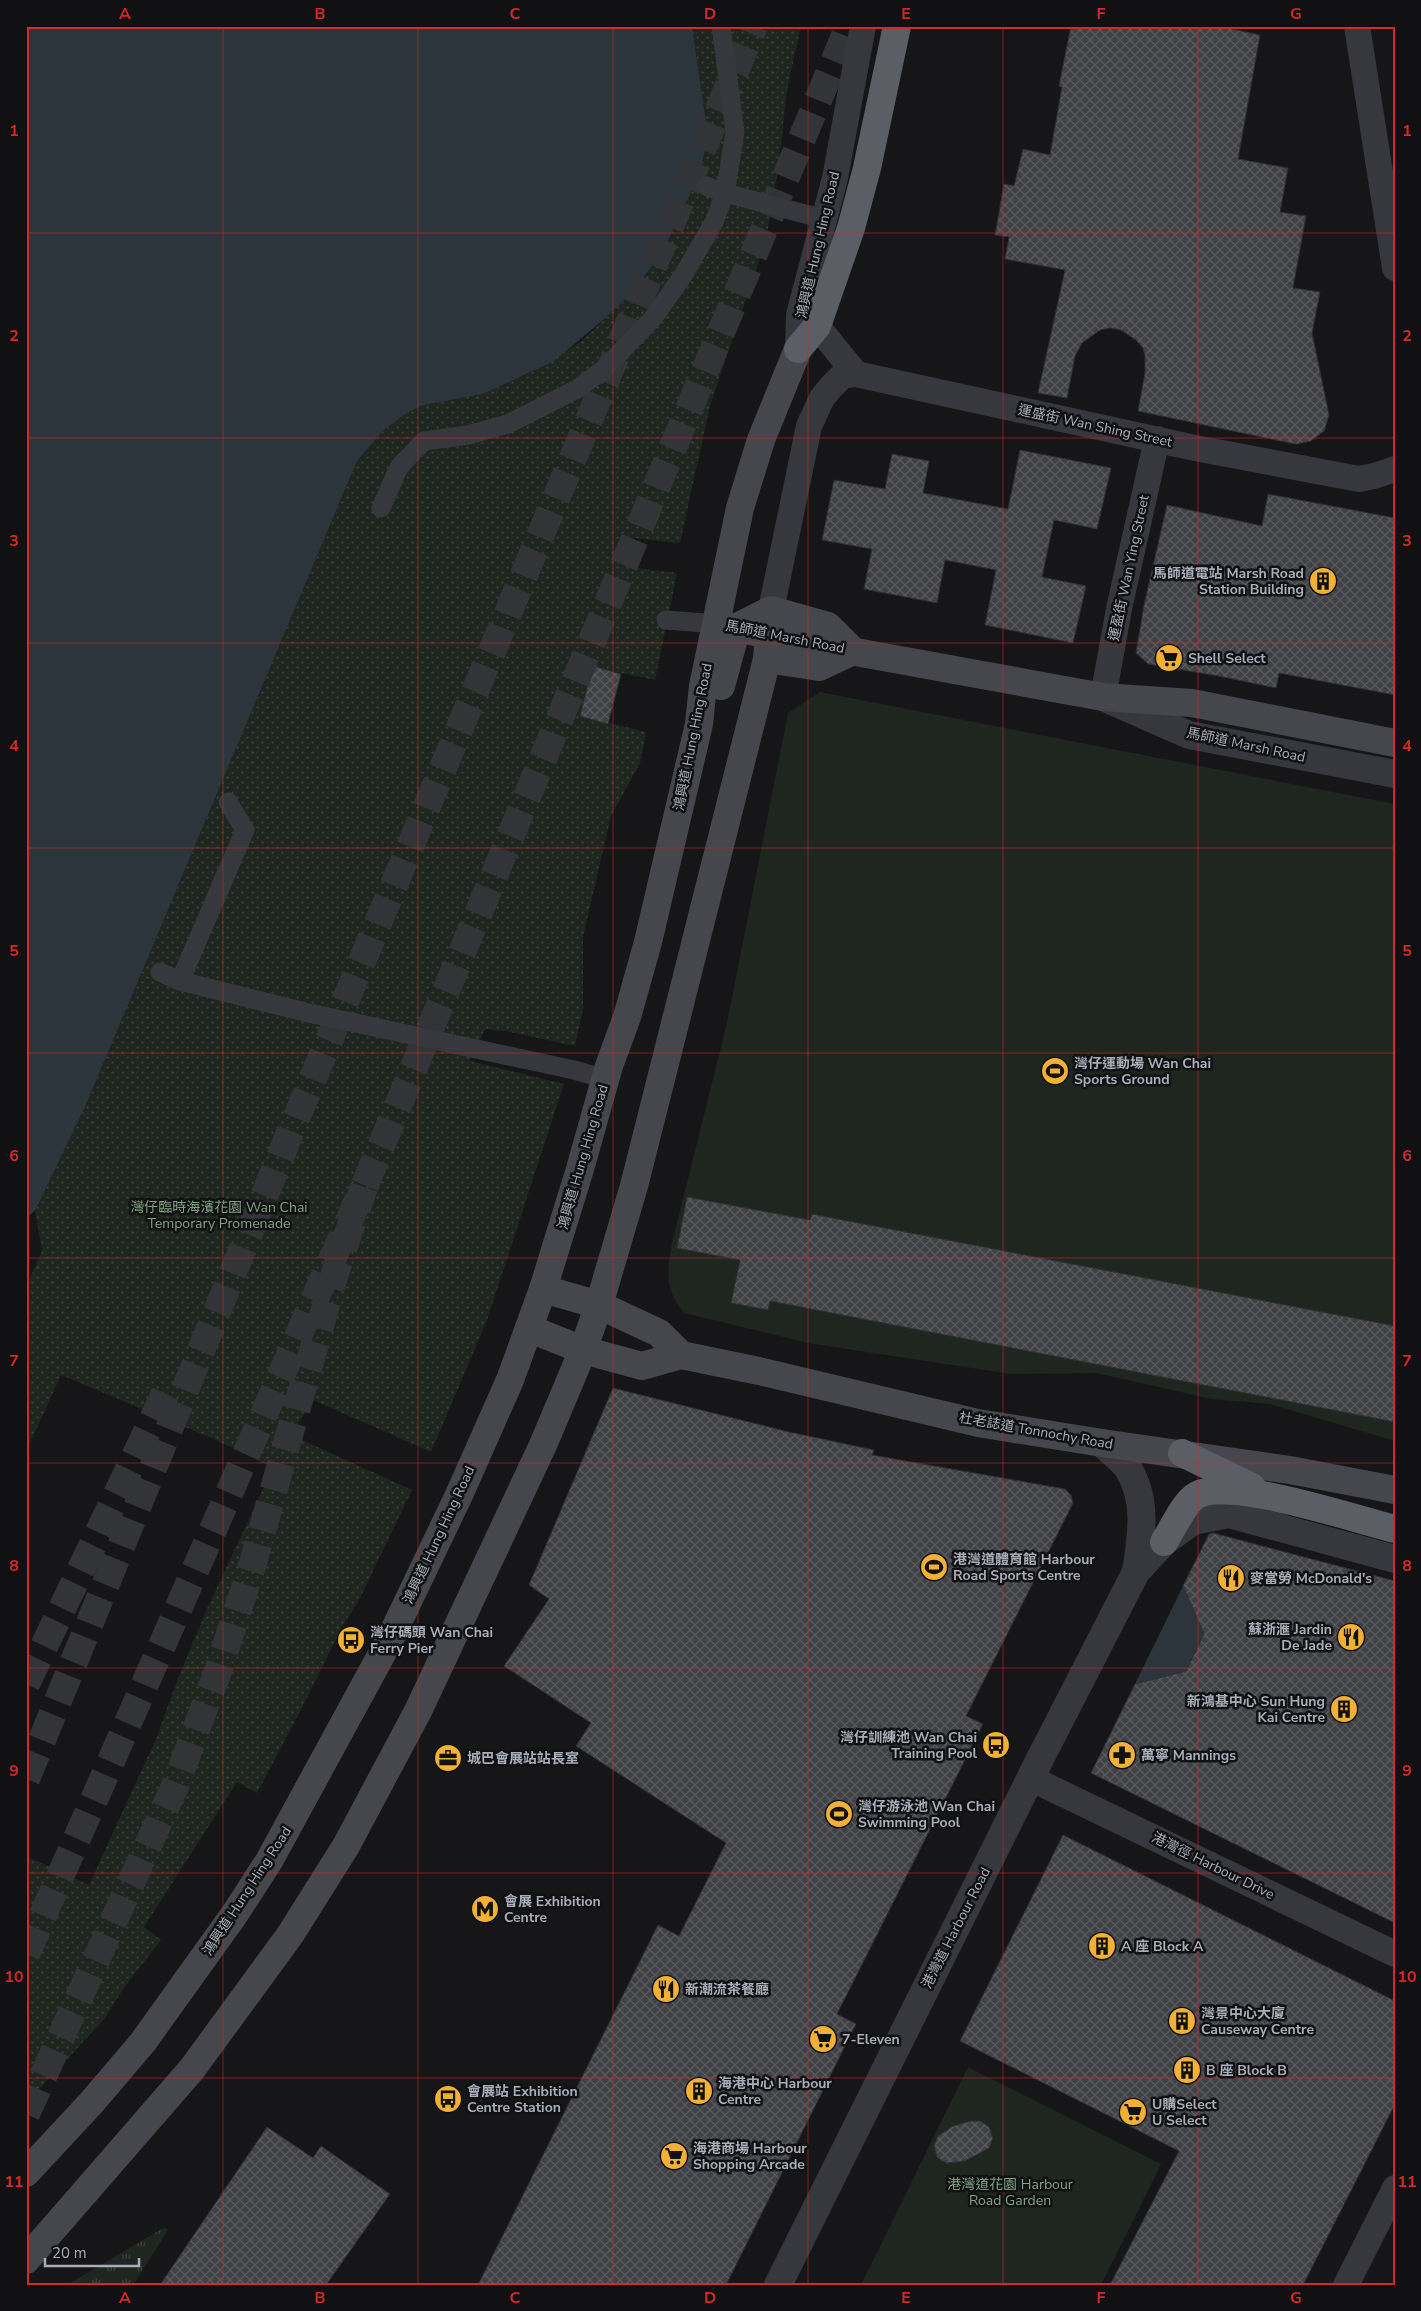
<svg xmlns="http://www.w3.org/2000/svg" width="1421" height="2311" viewBox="0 0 1421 2311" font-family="'Nunito Sans','Noto Sans TC',sans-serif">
  <defs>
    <pattern id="grass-tufts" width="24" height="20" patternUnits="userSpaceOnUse" patternTransform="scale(1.25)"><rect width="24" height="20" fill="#1e261f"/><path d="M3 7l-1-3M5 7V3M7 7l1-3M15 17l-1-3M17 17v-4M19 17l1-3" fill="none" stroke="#3c433d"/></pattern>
    <pattern id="park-dots" width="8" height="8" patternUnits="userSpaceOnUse" patternTransform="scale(1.25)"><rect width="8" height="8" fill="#1e261f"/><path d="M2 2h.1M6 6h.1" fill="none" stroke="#3c433d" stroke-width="1.8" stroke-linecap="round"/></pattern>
    <pattern id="building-cross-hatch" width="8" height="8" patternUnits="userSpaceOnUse" patternTransform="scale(1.25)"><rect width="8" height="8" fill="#404145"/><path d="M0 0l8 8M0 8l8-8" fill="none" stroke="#595a5e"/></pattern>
  </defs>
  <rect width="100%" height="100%" fill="#161618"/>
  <path fill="url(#grass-tufts)" d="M 165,2227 L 168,2230 L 133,2285 L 67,2285 Z"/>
  <path fill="url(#park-dots)" d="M 692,26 L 801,26 L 787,90 L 778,170 L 766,240 L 710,406 L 680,543 L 634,538 L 628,567 L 677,573 L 655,680 L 593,667 L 581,716 L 646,732 L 640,763 L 611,816 L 583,937 L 583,1009 L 575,1046 L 506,1031 L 485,1029 L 470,1061 L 564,1084 L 487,1320 L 431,1452 L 313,1400 L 291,1435 L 412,1490 L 359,1600 L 342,1627 L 308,1696 L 257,1793 L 237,1782 L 144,1927 L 161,1940 L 123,1989 L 105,2018 L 26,2104 L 26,1856 L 89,1885 L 157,1737 L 175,1686 L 206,1611 L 273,1468 L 214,1439 L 61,1375 L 26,1452 L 26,1287 L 42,1251 L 35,1211 L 85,1107 L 357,461 L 382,432 L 401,417 L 420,406 L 483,394 L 529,373 L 579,343 L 630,295 L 642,279 L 661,255 L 695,185 L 708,135 Z"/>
  <g fill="#1e261f">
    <path d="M 820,692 L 1395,804 L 1395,1441 L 1270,1404 L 1212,1399 L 1096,1373 L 1011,1374 L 808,1343 L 684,1313 C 664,1288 667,1274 672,1243 L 727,1023 L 788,713 Z"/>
    <path d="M 968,2067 L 1161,2164 L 1101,2285 L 861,2285 Z"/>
  </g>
  <g fill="#2c353c">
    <path d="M 26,26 L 692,26 L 708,135 L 701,168 L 691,193 L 661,255 L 642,279 L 630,295 L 602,321 L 554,361 L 483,394 L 420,406 L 401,417 L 382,432 L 357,461 L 85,1107 L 35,1211 L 26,1218 Z"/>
    <path d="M 1183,1586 L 1204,1634 L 1186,1671 L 1135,1684 Z"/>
  </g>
  <g fill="url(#building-cross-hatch)" stroke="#303034">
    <path d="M 1071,26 L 1218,26 L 1260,35 L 1238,159 L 1288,168 L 1280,212 L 1306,216 L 1293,288 L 1320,292 L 1312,333 L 1329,415 L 1324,431 L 1311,441 L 1297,444 L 1290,443 L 1138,411 L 1145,373 L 1145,356 L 1143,348 L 1136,340 L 1121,330 L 1110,328 L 1100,330 L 1082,343 L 1075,356 L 1067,398 L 1038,393 L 1065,270 L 1005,259 L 1009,237 L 995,235 L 1004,184 L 1014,186 L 1023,149 L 1050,155 L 1062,87 L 1059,86 Z"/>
    <path d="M 1020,450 L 1111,468 L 1097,529 L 1054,520 L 1042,577 L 1086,586 L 1073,643 L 985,625 L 996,570 L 945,560 L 937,603 L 864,589 L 872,549 L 822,540 L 834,480 L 885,489 L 892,454 L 929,461 L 923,493 L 1008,509 Z"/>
    <path d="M 1268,494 L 1395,518 L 1395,695 L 1279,673 L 1276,688 L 1219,676 L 1148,664 L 1136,653 L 1144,605 L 1167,505 L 1262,526 Z"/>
    <path d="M 593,666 L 621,674 L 608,724 L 580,716 Z"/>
    <path d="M 687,1197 L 810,1220 L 812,1214 L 1395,1326 L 1395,1422 L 770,1301 L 768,1310 L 731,1303 L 740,1260 L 677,1248 Z"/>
    <path d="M 613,1388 L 789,1432 L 874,1450 L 872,1455 L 1065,1489 L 1071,1495 L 1073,1503 L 966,1716 L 983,1724 L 837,2014 L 856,2024 L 726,2285 L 478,2285 L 658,1925 L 679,1936 L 726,1843 L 576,1746 L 591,1723 L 504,1666 L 549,1599 L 529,1585 Z"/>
    <path d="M 1213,1533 L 1395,1581 L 1395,1923 L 1091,1773 L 1135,1684 L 1186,1671 L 1204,1634 L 1183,1586 L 1209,1534 Z"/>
    <path d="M 1063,1835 L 1395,2001 L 1395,2104 L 1303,2285 L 1110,2285 L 1179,2151 L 960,2041 Z"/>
    <path d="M 971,2121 L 980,2121 L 989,2127 L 993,2138 L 989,2148 L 965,2161 L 947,2163 L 942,2161 L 937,2157 L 934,2146 L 938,2136 L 953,2126 Z"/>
    <path d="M 267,2127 L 313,2158 L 321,2146 L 390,2194 L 326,2285 L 160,2285 Z"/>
  </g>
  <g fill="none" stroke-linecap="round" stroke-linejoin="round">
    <path stroke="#333438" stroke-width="28" stroke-dasharray="28 14" stroke-linecap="butt" d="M 26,1954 L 364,1187 L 849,26"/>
    <g stroke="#333438" stroke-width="28" stroke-dasharray="28 14" stroke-linecap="butt">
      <path d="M 26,1684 L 167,1390"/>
      <path d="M 26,1779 L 290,1133 L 754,26"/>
      <path d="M 26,2114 L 175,1786 L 218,1671 L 253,1563 L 335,1273 L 364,1187"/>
    </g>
    <g stroke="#37383d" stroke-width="19">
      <path d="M 706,186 L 725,193 L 824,219"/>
      <path d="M 381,508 L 399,467 L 424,441 L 468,435 L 508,424 L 577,389 L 603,370 L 654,317 L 684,274 L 714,222 L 725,193 L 735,132 L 721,26"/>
      <path d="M 666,620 L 717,624"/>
      <path d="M 160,972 L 180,981 L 309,1013 L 574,1070 L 606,1079"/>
      <path d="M 180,981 L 245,830 L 228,802"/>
    </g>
    <g stroke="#37383d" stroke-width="26">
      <path d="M 1357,26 L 1395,268"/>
      <path d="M 817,326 L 856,374 L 1195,448 L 1359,479 L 1374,476 L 1395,469"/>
      <path d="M 798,349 L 799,315 L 835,178 L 863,26"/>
      <path d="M 769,631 L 771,610 L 809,426 L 822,398 L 831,387 L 842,376 L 856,374"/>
      <path d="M 1103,697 L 1119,609 L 1157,439"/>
      <path d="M 1030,1778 L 1395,1954"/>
      <path d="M 1346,2285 L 1395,2188"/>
    </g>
    <g stroke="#37383d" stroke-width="28">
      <path d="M 1105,698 L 1189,735 L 1395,774"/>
      <path d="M 1102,1443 C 1110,1452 1123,1460 1129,1470 C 1148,1502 1141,1538 1136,1572"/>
      <path d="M 778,2285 L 1042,1755 L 1136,1572 L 1164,1542 L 1193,1521 L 1229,1514 L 1395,1559"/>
    </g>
    <g stroke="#45474d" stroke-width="28">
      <path d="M 717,624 L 812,644 L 1103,697 L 1192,703 L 1395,743"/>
      <path d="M 767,659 L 819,667 L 853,651"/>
      <path d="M 721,686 L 737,627 L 771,610 L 828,626 L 853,651"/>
      <path d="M 543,1289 L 599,1305 L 659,1333 L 681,1355"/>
      <path d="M 530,1329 L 583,1350 L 642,1366 L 681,1355 L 759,1371 L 978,1423 L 1102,1443 L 1290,1470 L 1395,1490"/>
      <path d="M 26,2173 L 92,2102 L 143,2042 L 234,1915 L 269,1861 L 390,1639 L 459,1495 L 510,1380 L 543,1289 L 580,1169 L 609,1066 L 627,1017 L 648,942 L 699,724 L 703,686 L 740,508 L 761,440 L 798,349"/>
      <path d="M 26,2260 L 192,2069 L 290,1935 L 346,1846 L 418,1711 L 543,1445 L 583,1350 L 599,1305 L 634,1186 L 767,659 L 769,634"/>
    </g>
    <g stroke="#5b5e65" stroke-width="28">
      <path d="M 798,349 L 817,326 L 851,228 L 867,168 L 897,26"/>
      <path d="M 1182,1453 L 1252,1487"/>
      <path d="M 1164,1542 C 1172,1530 1184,1502 1197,1495 C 1230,1477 1355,1519 1395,1529"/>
    </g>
  </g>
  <path fill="none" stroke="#d62828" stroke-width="1" stroke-opacity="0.55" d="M 223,26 L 223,2285M 418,26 L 418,2285M 613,26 L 613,2285M 808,26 L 808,2285M 1003,26 L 1003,2285M 1198,26 L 1198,2285M 26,233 L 1395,233M 26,438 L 1395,438M 26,643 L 1395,643M 26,848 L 1395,848M 26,1053 L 1395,1053M 26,1258 L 1395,1258M 26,1463 L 1395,1463M 26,1668 L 1395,1668M 26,1873 L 1395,1873M 26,2078 L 1395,2078"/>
  <defs>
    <g id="building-disc" transform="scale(1.4375)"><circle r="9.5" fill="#f2b134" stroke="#111113"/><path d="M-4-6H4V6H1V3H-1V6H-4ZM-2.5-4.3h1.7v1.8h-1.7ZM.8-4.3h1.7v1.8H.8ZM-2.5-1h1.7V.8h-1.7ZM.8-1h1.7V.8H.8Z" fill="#111"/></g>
    <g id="supermarket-disc" transform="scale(1.4375)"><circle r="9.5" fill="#f2b134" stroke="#111113"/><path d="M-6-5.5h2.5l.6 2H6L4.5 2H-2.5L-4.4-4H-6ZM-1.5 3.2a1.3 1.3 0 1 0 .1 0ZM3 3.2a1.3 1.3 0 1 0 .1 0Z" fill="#111"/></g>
    <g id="stadium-disc" transform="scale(1.4375)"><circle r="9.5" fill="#f2b134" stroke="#111113"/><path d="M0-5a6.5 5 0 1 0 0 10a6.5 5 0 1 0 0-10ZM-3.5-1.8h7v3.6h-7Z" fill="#111"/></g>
    <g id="restaurant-disc" transform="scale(1.4375)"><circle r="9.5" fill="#f2b134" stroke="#111113"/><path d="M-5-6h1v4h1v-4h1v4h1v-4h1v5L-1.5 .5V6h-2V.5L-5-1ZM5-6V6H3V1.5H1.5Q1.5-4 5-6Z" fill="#111"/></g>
    <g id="bus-disc" transform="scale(1.4375)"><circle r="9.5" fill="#f2b134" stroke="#111113"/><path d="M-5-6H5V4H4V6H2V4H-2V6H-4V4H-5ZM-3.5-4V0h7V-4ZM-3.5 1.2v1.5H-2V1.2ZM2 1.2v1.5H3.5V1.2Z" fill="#111"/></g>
    <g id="pharmacy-disc" transform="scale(1.4375)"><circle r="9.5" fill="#f2b134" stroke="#111113"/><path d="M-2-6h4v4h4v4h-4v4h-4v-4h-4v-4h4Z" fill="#111"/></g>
    <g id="office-disc" transform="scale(1.4375)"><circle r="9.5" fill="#f2b134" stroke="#111113"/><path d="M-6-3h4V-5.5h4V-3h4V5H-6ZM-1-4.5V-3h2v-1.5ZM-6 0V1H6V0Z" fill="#111"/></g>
    <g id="metro-disc" transform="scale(1.4375)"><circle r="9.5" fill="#f2b134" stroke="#111113"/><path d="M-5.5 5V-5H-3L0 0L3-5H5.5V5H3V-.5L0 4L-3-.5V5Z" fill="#111"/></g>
  </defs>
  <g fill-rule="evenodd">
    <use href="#building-disc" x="1323" y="581"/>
    <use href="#supermarket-disc" x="1169" y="658"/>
    <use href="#stadium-disc" x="1055" y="1071"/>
    <use href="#stadium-disc" x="934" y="1567"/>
    <use href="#restaurant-disc" x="1231" y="1578"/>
    <use href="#restaurant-disc" x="1351" y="1637"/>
    <use href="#bus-disc" x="351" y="1640"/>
    <use href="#building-disc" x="1344" y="1709"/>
    <use href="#bus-disc" x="996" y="1745"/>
    <use href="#pharmacy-disc" x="1122" y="1755"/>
    <use href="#office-disc" x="448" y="1758"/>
    <use href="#stadium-disc" x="839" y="1814"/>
    <use href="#metro-disc" x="485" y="1909"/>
    <use href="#building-disc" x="1102" y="1946"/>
    <use href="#restaurant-disc" x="666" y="1989"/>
    <use href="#building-disc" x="1182" y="2021"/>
    <use href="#supermarket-disc" x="823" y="2039"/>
    <use href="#building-disc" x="1187" y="2070"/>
    <use href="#building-disc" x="699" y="2091"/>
    <use href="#bus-disc" x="448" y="2099"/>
    <use href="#supermarket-disc" x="1133" y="2112"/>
    <use href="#supermarket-disc" x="674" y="2156"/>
  </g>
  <g text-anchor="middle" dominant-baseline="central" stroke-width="5" stroke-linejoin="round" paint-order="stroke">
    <g font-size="14" fill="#a8adb8" stroke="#111113">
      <text transform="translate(818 245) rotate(-77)">鴻興道 Hung Hing Road</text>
      <text transform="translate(1095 426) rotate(12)">運盛街 Wan Shing Street</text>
      <text transform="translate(1129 568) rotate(-78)">運盈街 Wan Ying Street</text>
      <text transform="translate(785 637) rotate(11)">馬師道 Marsh Road</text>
      <text transform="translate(693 737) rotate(-79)">鴻興道 Hung Hing Road</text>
      <text transform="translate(1246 745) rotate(12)">馬師道 Marsh Road</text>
      <text transform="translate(583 1157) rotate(-74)">鴻興道 Hung Hing Road</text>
      <text transform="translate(1036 1431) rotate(10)">杜老誌道 Tonnochy Road</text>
      <text transform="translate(439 1535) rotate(-65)">鴻興道 Hung Hing Road</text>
      <text transform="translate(1213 1866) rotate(26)">港灣徑 Harbour Drive</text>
      <text transform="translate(247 1891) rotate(-57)">鴻興道 Hung Hing Road</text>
      <text transform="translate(956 1928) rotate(-63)">港灣道 Harbour Road</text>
    </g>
    <g font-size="14" font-weight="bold" fill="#a8adb8" stroke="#111113" text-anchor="start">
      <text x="1304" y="573" text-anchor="end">馬師道電站 Marsh Road<tspan x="1304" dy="16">Station Building</tspan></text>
      <text x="1188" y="658">Shell Select</text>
      <text x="1074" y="1063">灣仔運動場 Wan Chai<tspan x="1074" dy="16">Sports Ground</tspan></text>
      <text x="953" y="1559">港灣道體育館 Harbour<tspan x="953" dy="16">Road Sports Centre</tspan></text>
      <text x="1250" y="1578">麥當勞 McDonald's</text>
      <text x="1332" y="1629" text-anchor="end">蘇浙滙 Jardin<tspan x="1332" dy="16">De Jade</tspan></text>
      <text x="370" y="1632">灣仔碼頭 Wan Chai<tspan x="370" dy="16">Ferry Pier</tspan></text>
      <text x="1325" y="1701" text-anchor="end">新鴻基中心 Sun Hung<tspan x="1325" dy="16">Kai Centre</tspan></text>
      <text x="977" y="1737" text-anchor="end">灣仔訓練池 Wan Chai<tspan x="977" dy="16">Training Pool</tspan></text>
      <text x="1141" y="1755">萬寧 Mannings</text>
      <text x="467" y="1758">城巴會展站站長室</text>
      <text x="858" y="1806">灣仔游泳池 Wan Chai<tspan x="858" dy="16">Swimming Pool</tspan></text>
      <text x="504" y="1901">會展 Exhibition<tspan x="504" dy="16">Centre</tspan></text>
      <text x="1121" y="1946">A 座 Block A</text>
      <text x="685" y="1989">新潮流茶餐廳</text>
      <text x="1201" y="2013">灣景中心大廈<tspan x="1201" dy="16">Causeway Centre</tspan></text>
      <text x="842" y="2039">7-Eleven</text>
      <text x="1206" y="2070">B 座 Block B</text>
      <text x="718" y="2083">海港中心 Harbour<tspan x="718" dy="16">Centre</tspan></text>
      <text x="467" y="2091">會展站 Exhibition<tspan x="467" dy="16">Centre Station</tspan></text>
      <text x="1152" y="2104">U購Select<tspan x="1152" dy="16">U Select</tspan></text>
      <text x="693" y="2148">海港商場 Harbour<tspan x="693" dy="16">Shopping Arcade</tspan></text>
    </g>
    <g font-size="14" fill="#7fa381" stroke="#111113">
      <text x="219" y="1207">灣仔臨時海濱花園 Wan Chai<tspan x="219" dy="16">Temporary Promenade</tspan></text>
      <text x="1010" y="2184">港灣道花園 Harbour<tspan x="1010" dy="16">Road Garden</tspan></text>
    </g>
  </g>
  <rect width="1421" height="2311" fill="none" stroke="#111113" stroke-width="55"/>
  <path d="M45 2258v8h94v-8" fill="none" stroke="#a8adb8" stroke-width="2.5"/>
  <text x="52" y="2258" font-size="15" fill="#a8adb8" stroke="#111113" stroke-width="4" paint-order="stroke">20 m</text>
  <rect x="28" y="28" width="1366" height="2256" fill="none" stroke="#d62828" stroke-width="2"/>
  <g font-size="16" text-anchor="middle" font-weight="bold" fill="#d62828">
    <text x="125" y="19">A</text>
    <text x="320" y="19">B</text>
    <text x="515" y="19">C</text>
    <text x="710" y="19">D</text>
    <text x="906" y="19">E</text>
    <text x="1101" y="19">F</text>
    <text x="1296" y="19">G</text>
    <text x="14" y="136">1</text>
    <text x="1407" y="136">1</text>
    <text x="14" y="341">2</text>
    <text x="1407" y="341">2</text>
    <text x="14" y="546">3</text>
    <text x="1407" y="546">3</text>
    <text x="14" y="751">4</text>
    <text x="1407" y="751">4</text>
    <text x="14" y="956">5</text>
    <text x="1407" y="956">5</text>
    <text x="14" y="1161">6</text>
    <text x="1407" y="1161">6</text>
    <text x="14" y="1366">7</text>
    <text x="1407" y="1366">7</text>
    <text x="14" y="1571">8</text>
    <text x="1407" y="1571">8</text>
    <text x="14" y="1776">9</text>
    <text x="1407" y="1776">9</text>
    <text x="14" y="1982">10</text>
    <text x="1407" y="1982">10</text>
    <text x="14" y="2187">11</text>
    <text x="1407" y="2187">11</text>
    <text x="125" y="2303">A</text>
    <text x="320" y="2303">B</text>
    <text x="515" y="2303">C</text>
    <text x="710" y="2303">D</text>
    <text x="906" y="2303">E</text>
    <text x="1101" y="2303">F</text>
    <text x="1296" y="2303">G</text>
  </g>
</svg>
